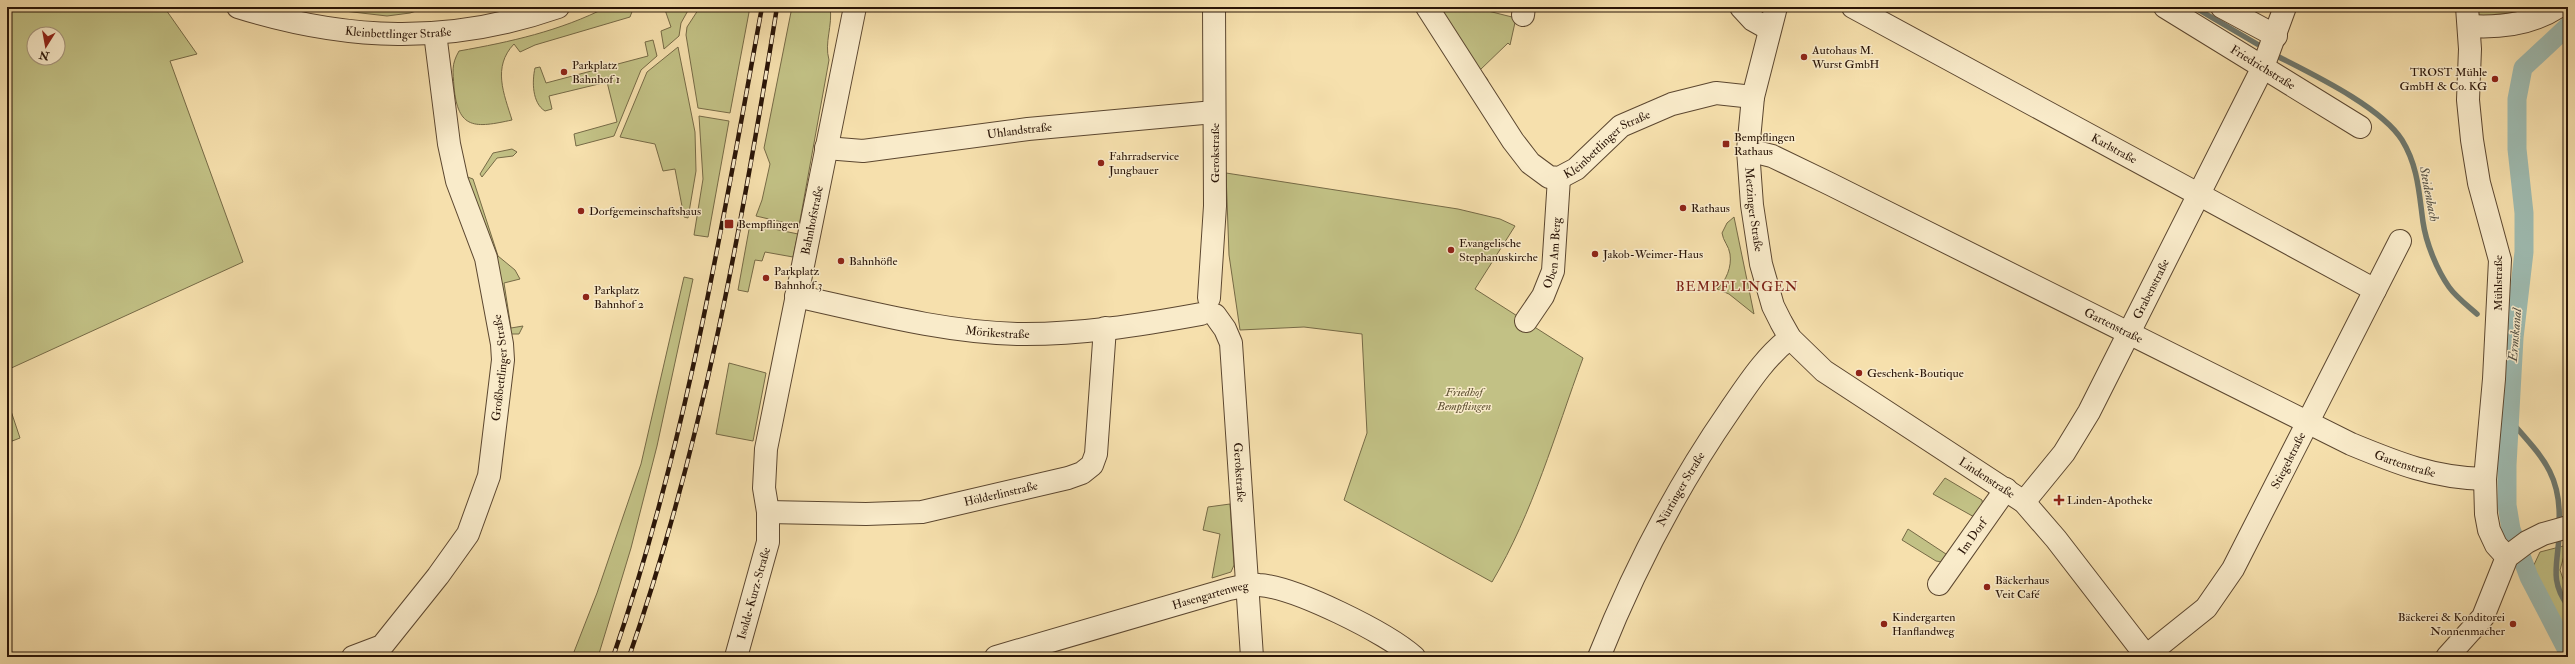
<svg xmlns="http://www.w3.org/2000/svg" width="2575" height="664" viewBox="0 0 2575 664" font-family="'IM FELL Double Pica',serif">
  <rect width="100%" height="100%" fill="#f6e0ad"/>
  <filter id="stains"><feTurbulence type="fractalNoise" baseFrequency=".005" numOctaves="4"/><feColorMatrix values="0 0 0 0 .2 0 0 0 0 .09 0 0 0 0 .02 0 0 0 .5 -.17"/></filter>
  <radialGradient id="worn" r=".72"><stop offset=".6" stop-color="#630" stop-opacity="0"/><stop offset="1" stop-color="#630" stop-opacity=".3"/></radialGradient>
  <g fill="#c2c185" stroke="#766a46" fill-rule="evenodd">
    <path d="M 7,7 L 164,7 L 197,54 L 170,61 L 243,262 L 7,370 ZM 34,34 L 58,34 L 58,58 L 34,58 Z"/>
    <path d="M 310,7 L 429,7 L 410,13 L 387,16 Z"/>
    <path d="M 607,7 L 633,7 L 633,9 L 630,17 L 535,45 L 520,52 L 514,44 C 492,67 504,94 512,120 C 475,128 458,130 454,87 C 453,71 451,65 459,51 C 510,42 560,31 607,7 Z"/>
    <path d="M 664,7 L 690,7 L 681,23 L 679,36 L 664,49 L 661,31 L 671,27 Z"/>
    <path d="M 700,7 L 750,7 L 730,113 L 698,108 L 686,35 L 687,27 Z"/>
    <path d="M 792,7 L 830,7 C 833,26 824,42 829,60 L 799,226 L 756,216 L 762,200 L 770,164 L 764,148 Z"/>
    <path d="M 1446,7 L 1472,7 L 1516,18 L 1510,45 L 1508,43 L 1480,70 L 1488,80 L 1486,83 L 1496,93 L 1491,99 L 1436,13 Z"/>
    <path d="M 2474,7 L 2546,7 L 2475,20 Z"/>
    <path d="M 653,40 L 657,56 L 641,70 L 614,136 L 576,146 L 574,134 L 617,122 L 607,82 L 549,96 L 552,109 L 545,111 C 532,103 532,81 535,68 L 540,67 L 546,83 L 648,56 L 645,42 Z"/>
    <path d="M 678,47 L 695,132 L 696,171 L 688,218 L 684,217 L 675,169 L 663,171 L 655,144 L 620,137 L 647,72 Z"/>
    <path d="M 699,116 L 729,121 L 708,237 L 694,235 L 703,179 Z"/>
    <path d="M 512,149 L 517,152 L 513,156 L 497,158 L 482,177 L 480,174 L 493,153 Z"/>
    <path d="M 1226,173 L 1458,209 L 1500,219 L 1515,226 L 1475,289 L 1583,358 C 1555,434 1533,513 1492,582 L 1344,500 L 1367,433 L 1362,334 L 1304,327 L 1240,330 L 1229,255 Z"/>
    <path d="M 465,176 L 473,179 L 498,256 L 515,270 L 520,279 L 504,283 L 511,328 L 523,326 L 519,334 L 511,334 Z"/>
    <path d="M 1734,217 L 1754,314 L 1729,294 L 1717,289 C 1726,281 1732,267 1730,254 C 1729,246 1723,241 1722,233 L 1727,223 Z"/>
    <path d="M 750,224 L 798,234 L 793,257 L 765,252 L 762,261 L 755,260 L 748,292 L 738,290 Z"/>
    <path d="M 684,277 L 693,279 L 657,446 L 631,548 L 598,657 L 572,657 L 597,593 L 641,464 Z"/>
    <path d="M 729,363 L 766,373 L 753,441 L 716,434 Z"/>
    <path d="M 7,399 L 20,438 L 7,443 Z"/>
    <path d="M 1945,478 L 1982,500 L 1983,507 L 1976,518 L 1933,494 Z"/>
    <path d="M 1230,504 L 1234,565 L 1231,572 L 1212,578 L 1220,534 L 1203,530 L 1208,507 Z"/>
    <path d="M 1908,529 L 1949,556 L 1942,562 L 1936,561 L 1902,540 Z"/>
    <path d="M 2567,545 L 2560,570 L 2568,594 L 2568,642 L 2532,569 L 2540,552 Z"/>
  </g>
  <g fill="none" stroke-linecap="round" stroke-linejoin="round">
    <g stroke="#6f786d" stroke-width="5.5">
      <path d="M 2194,7 L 2257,44"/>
      <path d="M 2279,57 C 2314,75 2381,107 2402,140 C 2418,166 2419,193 2423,222 C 2426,243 2437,270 2449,287 C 2456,297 2468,306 2477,314"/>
      <path d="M 2509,419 C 2540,455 2562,473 2559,524"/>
      <path d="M 2559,535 C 2558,564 2549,580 2568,606"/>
    </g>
    <path stroke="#9ebbb1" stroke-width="19" d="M 2568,26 L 2523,68 L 2517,99 L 2517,149 L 2524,213 L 2524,252 L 2514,338 L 2507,465 L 2507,505 L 2511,529 L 2529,577 L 2568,652"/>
    <g stroke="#5c4730" stroke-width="24">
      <g id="minor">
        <path id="s1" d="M 1427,7 L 1513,141 L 1530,163 L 1549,177 L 1559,178 L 1576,169 L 1621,126 L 1672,104 L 1716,93 L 1753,97"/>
        <path id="s2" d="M 1853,7 L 2375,290"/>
        <path id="s3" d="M 2165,7 L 2360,127"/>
        <path d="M 2222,7 L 2276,36"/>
        <path d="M 2467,7 L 2470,49 L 2468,100 L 2472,140 L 2479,183 L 2500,260 L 2494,379 L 2485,479 L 2486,514 L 2489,530 L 2496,545 L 2507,557"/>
        <path d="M 1523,15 L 1524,7"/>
        <path d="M 2469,26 C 2500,28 2532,24 2558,7"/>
        <path id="s4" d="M 826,148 L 863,151 L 1028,129 L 1214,112"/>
        <path id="s5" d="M 1748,150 L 1772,156 L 1830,184 L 2351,444 C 2397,463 2434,478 2485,479"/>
        <path id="s6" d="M 796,296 C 869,312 942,332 1017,334 C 1078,335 1141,325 1201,314"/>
        <path d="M 1209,298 L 1215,206 L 1214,7"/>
        <path id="s7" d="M 1215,315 L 1225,329 L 1231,343 L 1252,657"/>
        <path id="s8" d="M 1526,321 L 1543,296 L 1553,271 L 1559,178"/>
        <path id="s9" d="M 2024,502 L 2064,453 L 2089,412 L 2263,67 L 2285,7"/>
        <path id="s10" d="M 768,512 L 866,514 L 922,512 L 1068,478 L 1082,473 L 1092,465 L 1096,454 L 1105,328"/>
        <path id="s11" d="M 1939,584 L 2006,489"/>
        <path id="s12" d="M 2146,656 L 2206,608 L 2233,569 L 2400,241"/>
        <path id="s13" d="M 353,657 L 382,646 L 438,576 L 468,534 L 489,476 L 503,360 L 502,344 L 486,258 L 457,181 L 449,144 L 435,33"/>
        <path id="s14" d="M 736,657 L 768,542 L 768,512 L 764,488 L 766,449 L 855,7"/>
        <path id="s15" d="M 996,657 L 1229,589 C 1239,587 1249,584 1259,585 C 1295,587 1387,633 1414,657"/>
      </g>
    </g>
    <g stroke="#5c4730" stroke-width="24">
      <g id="tertiary">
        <path id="s16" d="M 238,7 C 347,41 449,45 558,7"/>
        <path d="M 1741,7 L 1753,20 L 1769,29"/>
        <path id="s17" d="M 1776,7 L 1753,97 L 1748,150 L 1752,205 L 1761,264 L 1773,306 L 1781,322 L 1790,338 L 1824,371 L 2024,502 L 2056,539 L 2147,657"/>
        <path id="s18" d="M 1599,657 C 1634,569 1676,488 1730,410 C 1748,384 1765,357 1790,338"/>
        <path d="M 2447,657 L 2483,617 L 2507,557 L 2527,542 L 2543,534 L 2568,527"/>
      </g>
    </g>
    <use href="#minor" stroke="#f9ebca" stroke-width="22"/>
    <use href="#tertiary" stroke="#f9ebca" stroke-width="22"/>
    <g stroke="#291407" stroke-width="4.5">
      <g id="rail">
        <path d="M 613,657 C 686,446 722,226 762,7"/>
        <path d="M 629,657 C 702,447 742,226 777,7"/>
      </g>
    </g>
    <use href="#rail" stroke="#f9ebca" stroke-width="3" stroke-dasharray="9" stroke-linecap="butt"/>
  </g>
  <g fill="#8f2418" stroke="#f9ebca" stroke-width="1.5">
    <circle cx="1804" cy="57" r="4"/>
    <circle cx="564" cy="72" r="4"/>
    <circle cx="2495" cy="79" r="4"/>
    <rect x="1722" y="140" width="8" height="8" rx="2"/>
    <circle cx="1101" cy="163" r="4"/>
    <circle cx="1683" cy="208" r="4"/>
    <circle cx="581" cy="211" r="4"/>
    <rect x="724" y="219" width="10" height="10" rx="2"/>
    <circle cx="1451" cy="250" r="4"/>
    <circle cx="1595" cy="254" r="4"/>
    <circle cx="841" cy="261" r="4"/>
    <circle cx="766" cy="278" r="4"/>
    <circle cx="586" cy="297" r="4"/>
    <circle cx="1859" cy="373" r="4"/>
    <path d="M2057 494h4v4h4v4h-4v4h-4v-4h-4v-4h4z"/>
    <circle cx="1987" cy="587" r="4"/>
    <circle cx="1884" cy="624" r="4"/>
    <circle cx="2513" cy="624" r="4"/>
  </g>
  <g text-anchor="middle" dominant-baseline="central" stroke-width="3" stroke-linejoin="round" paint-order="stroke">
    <g font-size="12" fill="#291407" stroke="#f9ebca">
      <text stroke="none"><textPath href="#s16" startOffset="163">Kleinbettlinger Straße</textPath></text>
      <text stroke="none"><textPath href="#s3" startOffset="115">Friedrichstraße</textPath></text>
      <text stroke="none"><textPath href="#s4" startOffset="195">Uhlandstraße</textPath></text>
      <text stroke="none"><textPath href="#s1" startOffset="280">Kleinbettlinger Straße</textPath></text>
      <text stroke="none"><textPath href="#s2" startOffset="297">Karlstraße</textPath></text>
      <text transform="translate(1215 153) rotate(-90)">Gerokstraße</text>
      <text stroke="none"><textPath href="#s17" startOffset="206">Metzinger Straße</textPath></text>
      <text stroke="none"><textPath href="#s14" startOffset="446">Bahnhofstraße</textPath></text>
      <text stroke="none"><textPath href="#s8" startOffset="75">Oben Am Berg</textPath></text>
      <text transform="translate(2498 283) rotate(-90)">Mühlstraße</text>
      <text stroke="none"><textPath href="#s9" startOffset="249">Grabenstraße</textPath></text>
      <text stroke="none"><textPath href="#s5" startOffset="406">Gartenstraße</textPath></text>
      <text stroke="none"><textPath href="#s6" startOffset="205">Mörikestraße</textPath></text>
      <text stroke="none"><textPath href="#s13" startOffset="343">Großbettlinger Straße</textPath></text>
      <text stroke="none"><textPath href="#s12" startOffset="246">Stiegelstraße</textPath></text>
      <text stroke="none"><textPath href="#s5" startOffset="729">Gartenstraße</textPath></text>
      <text stroke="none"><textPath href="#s7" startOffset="162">Gerokstraße</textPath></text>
      <text stroke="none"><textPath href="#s17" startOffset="583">Lindenstraße</textPath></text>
      <text stroke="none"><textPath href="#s18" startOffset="187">Nürtinger Straße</textPath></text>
      <text stroke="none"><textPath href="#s10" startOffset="235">Hölderlinstraße</textPath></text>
      <text stroke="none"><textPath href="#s11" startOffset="58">Im Dorf</textPath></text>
      <text stroke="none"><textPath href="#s14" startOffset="66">Isolde-Kurz-Straße</textPath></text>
      <text stroke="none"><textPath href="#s15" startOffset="223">Hasengartenweg</textPath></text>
    </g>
    <g font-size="12" fill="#291407" stroke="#f9ebca" text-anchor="start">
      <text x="1812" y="50">Autohaus M.<tspan x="1812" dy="14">Wurst GmbH</tspan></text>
      <text x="572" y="65">Parkplatz<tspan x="572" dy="14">Bahnhof 1</tspan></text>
      <text x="2487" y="72" text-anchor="end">TROST Mühle<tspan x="2487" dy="14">GmbH &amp; Co. KG</tspan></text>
      <text x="1734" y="137">Bempflingen<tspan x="1734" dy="14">Rathaus</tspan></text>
      <text x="1109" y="156">Fahrradservice<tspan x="1109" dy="14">Jungbauer</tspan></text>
      <text x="1691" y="208">Rathaus</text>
      <text x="589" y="211">Dorfgemeinschaftshaus</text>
      <text x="738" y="224">Bempflingen</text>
      <text x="1459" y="243">Evangelische<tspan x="1459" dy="14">Stephanuskirche</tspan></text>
      <text x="1603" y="254">Jakob-Weimer-Haus</text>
      <text x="849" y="261">Bahnhöfle</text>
      <text x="774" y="271">Parkplatz<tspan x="774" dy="14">Bahnhof 3</tspan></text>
      <text x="594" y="290">Parkplatz<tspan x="594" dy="14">Bahnhof 2</tspan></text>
      <text x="1867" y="373">Geschenk-Boutique</text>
      <text x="2067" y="500">Linden-Apotheke</text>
      <text x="1995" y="580">Bäckerhaus<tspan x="1995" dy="14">Veit Café</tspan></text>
      <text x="1892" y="617">Kindergarten<tspan x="1892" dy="14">Hanflandweg</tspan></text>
      <text x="2505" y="617" text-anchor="end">Bäckerei &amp; Konditorei<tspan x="2505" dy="14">Nonnenmacher</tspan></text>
    </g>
    <g font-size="12" font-style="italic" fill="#5f5133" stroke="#f9ebca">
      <text x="1464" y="392">Friedhof<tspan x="1464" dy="14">Bempflingen</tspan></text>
    </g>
    <g font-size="13" font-style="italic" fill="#524e42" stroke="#f9ebca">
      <text transform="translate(2429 194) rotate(79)">Steidenbach</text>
      <text transform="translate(2515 335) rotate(-85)">Ermskanal</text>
    </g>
    <g font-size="14" letter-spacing="1" fill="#7a1f14" stroke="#f9ebca">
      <text x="1737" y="286">BEMPFLINGEN</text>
    </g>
  </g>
  <rect width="2575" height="664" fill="none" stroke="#f6e0ad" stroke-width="24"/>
  <rect x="8" y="8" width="2559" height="648" fill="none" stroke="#291407" stroke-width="2"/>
  <rect x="12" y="12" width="2551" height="640" fill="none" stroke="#291407"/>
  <g transform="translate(46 46) rotate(191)"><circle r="19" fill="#f9ebca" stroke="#a6957c"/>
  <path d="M0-3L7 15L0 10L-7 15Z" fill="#8f2418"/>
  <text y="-6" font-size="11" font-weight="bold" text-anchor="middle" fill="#291407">N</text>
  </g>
  <rect width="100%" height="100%" filter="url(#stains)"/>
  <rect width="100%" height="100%" fill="url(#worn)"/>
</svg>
